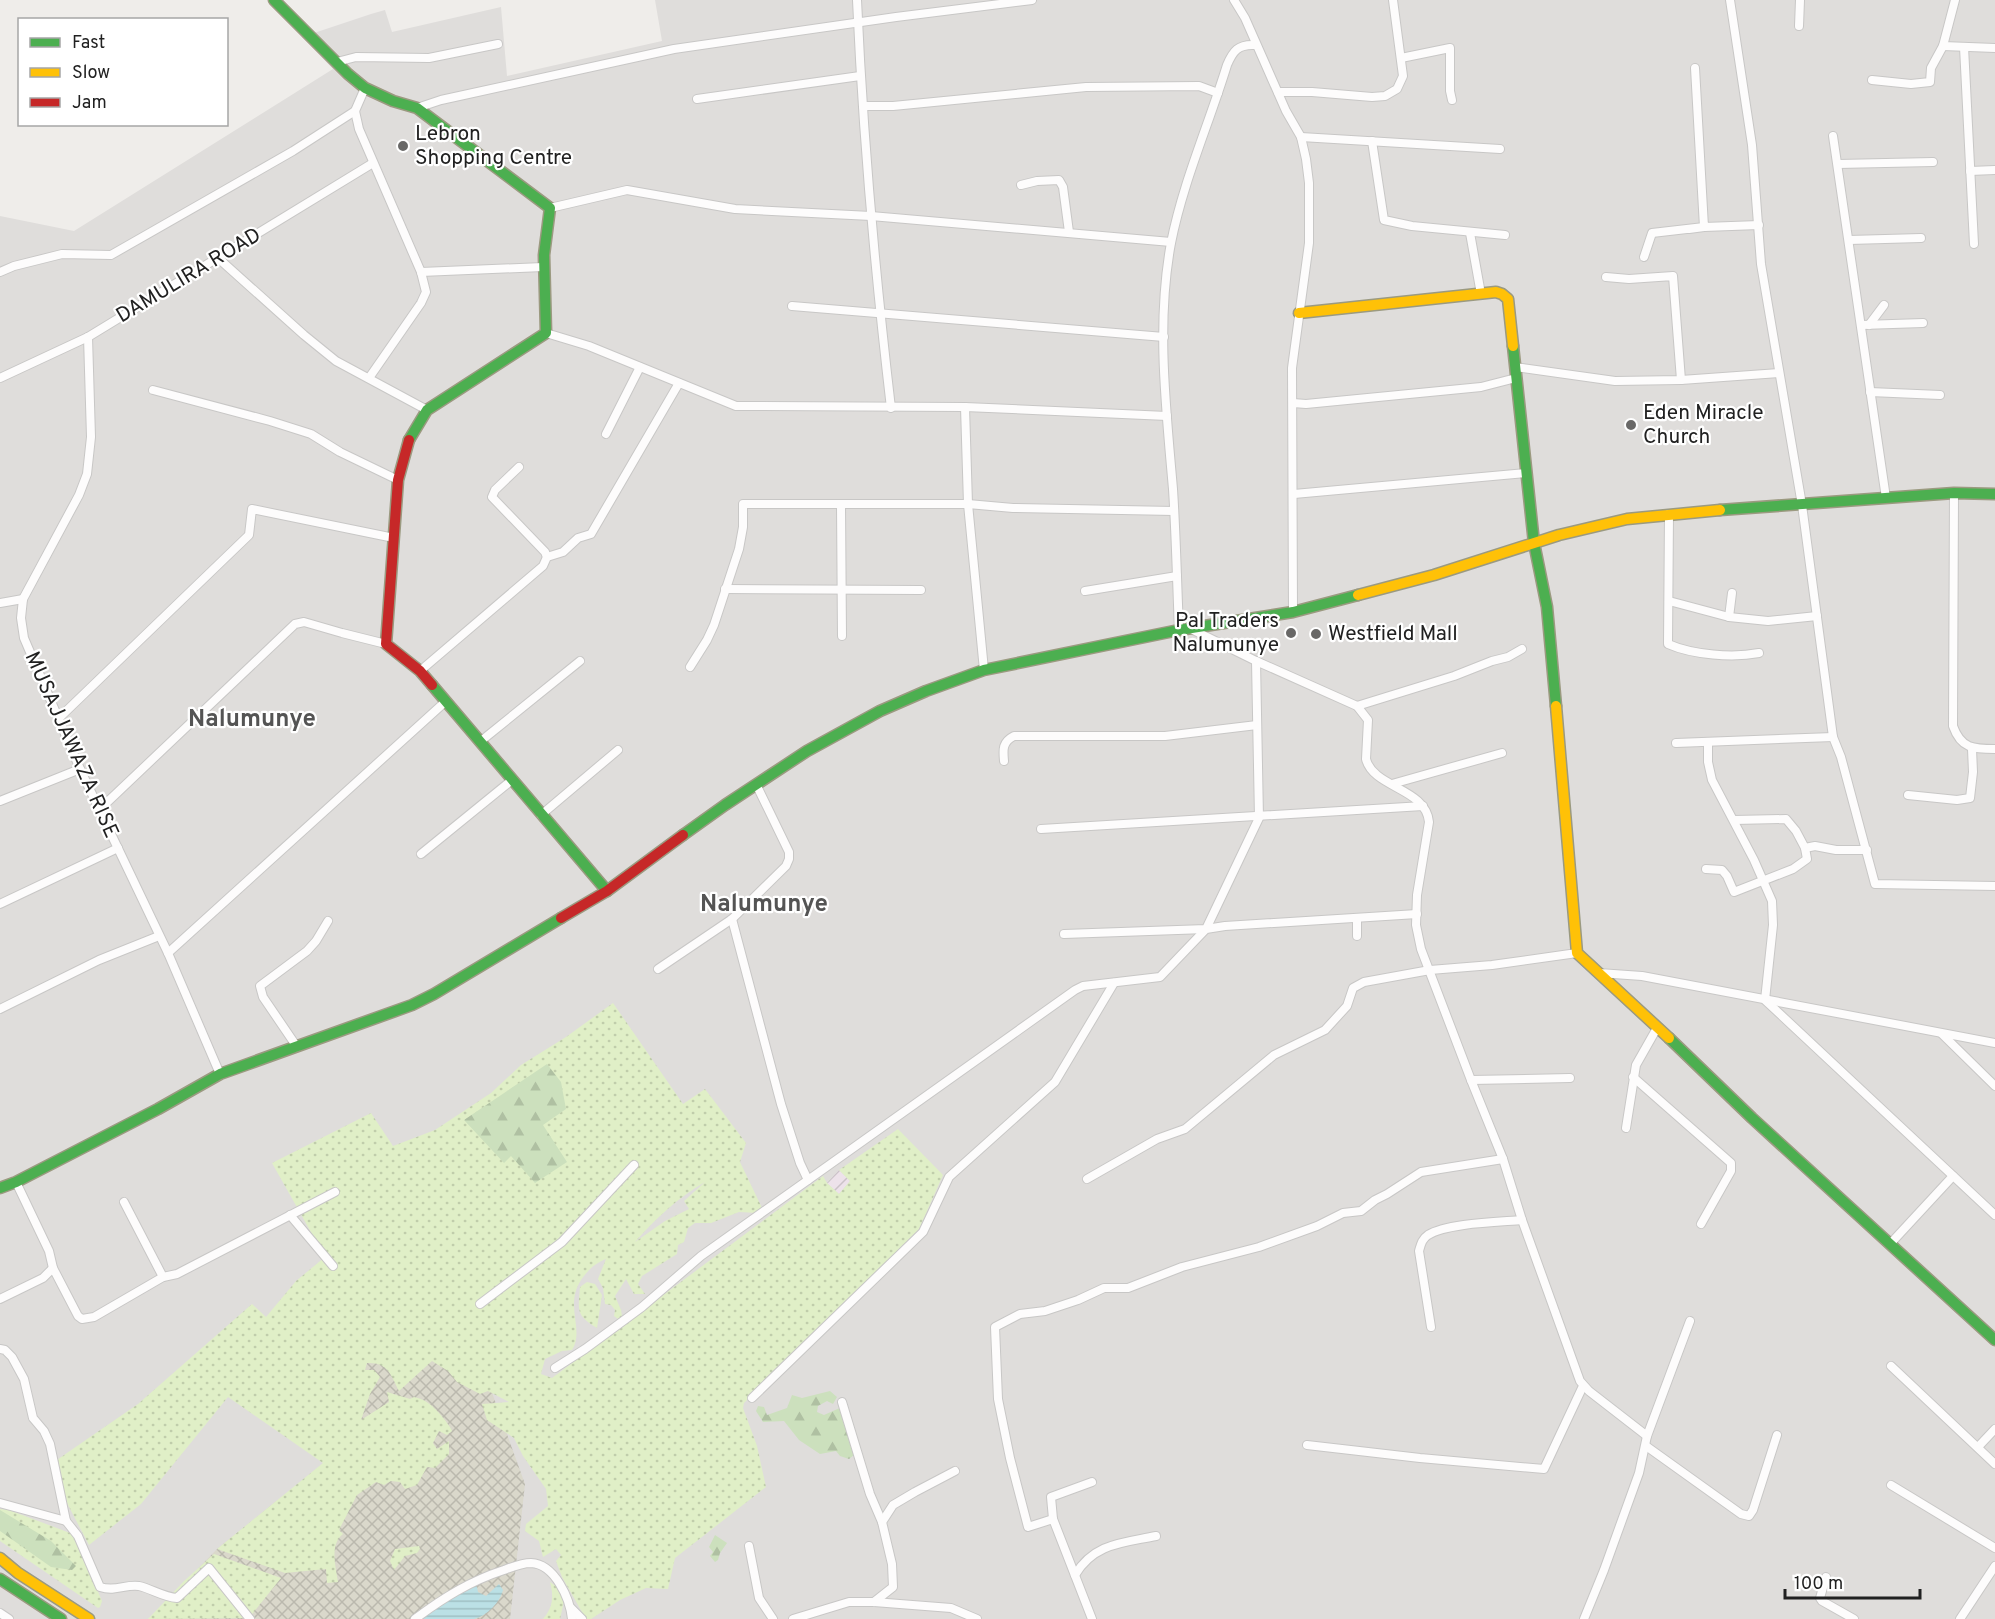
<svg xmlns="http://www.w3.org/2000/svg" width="1995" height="1619" viewBox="0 0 1995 1619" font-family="Overpass,sans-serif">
  <defs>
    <pattern id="industrial-furrows" width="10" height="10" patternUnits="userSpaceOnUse" patternTransform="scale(1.5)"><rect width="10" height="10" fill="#ede2ea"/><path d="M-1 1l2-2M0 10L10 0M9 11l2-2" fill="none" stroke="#cbc2c8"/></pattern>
    <pattern id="construction-cross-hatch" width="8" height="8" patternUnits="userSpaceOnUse" patternTransform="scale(1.5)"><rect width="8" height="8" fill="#dad8cb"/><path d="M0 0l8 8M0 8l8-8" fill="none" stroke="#bbb9ae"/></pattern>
    <pattern id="grass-dots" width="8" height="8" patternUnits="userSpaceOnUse" patternTransform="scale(1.5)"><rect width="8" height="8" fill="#e0efc7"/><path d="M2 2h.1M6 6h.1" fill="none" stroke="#c0cdab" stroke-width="1.8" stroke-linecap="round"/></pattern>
    <pattern id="forest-firs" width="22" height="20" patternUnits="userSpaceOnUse" patternTransform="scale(1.5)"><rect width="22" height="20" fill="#cce0bd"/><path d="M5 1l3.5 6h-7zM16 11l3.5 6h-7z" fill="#afc0a2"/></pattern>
    <pattern id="water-rules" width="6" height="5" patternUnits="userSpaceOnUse" patternTransform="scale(1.5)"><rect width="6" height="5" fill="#bbe0e5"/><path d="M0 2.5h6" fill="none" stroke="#a0c0c4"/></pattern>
  </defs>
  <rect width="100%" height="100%" fill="#efedea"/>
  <path fill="#dfdddb" d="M 655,0 L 1995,0 L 1995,1619 L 0,1619 L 0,216 L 74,231 L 333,69 L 302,37 L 371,14 L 385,10 L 392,32 L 501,7 L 507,76 L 662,41 Z"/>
  <path fill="url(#industrial-furrows)" d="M 839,1170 L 850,1181 L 839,1194 L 827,1183 Z"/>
  <path fill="url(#construction-cross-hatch)" d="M 477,1351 L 525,1484 L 510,1619 L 149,1619 L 217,1549 L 324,1463 L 367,1363 Z"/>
  <g fill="url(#grass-dots)" fill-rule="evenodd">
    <path d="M 613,1003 L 683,1104 L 705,1089 L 746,1143 L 740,1162 L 763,1210 L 758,1213 L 739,1212 L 711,1223 L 695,1223 L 688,1228 L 684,1242 L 678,1245 L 677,1254 L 642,1276 L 638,1284 L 645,1294 L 634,1294 L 626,1279 L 615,1296 L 621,1310 L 622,1316 L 618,1319 L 614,1316 L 615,1310 L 611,1305 L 605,1304 L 603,1288 L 598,1279 L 606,1259 C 594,1264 589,1269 581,1280 C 564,1306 585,1330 572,1350 L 562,1351 L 545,1359 L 541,1374 L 552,1378 L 823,1176 L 827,1183 L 839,1194 L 850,1181 L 839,1170 L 898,1129 L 943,1175 L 919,1229 L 744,1403 L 743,1408 L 757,1446 L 766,1487 L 675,1558 L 668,1589 L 646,1588 L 620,1600 L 591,1619 L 586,1619 L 562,1577 L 556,1561 L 561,1555 L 556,1549 L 543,1557 L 539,1541 L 525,1531 L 526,1524 L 548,1506 L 546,1489 L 523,1456 L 514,1438 L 487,1420 L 482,1404 L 509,1402 L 488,1391 L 480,1394 L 457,1382 L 448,1371 L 432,1361 L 399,1391 C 391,1375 388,1362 367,1363 L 365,1370 L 374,1370 L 380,1377 L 370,1394 L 361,1420 L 389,1402 L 387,1392 L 410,1399 L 414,1397 C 418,1398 425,1400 428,1403 C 435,1407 450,1425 452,1431 L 447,1435 L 439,1431 L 433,1443 L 437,1449 L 449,1441 L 449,1454 L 435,1468 L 427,1467 L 417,1485 L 405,1489 L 400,1482 L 391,1481 L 384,1485 L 376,1482 L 357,1495 L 339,1530 L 343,1534 C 329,1545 336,1567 338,1582 L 327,1583 L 326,1569 L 285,1573 L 217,1549 L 323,1463 L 228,1397 L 141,1504 L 89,1545 L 68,1505 L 51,1464 L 138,1404 L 252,1304 L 266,1317 L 296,1281 L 325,1257 L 272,1163 L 371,1113 L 393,1146 L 435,1130 L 491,1093 L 521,1065 L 566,1037 ZM 705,1182 L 684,1201 L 689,1209 L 665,1221 L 635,1242 C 654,1220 680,1196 705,1182 Z"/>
    <path d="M 587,1282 L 595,1284 L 602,1295 L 597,1328 C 576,1315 578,1311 580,1287 Z"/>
    <path d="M 0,1509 L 9,1510 L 78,1536 L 88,1568 L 102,1601 L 100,1607 L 98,1608 L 0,1541 Z"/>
    <path d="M 419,1546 L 420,1549 L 417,1553 L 405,1556 L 394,1570 L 390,1561 L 395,1549 Z"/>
    <path d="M 214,1554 L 281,1578 L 249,1618 L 148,1619 L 184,1581 Z"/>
    <path d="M 550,1582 L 560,1589 L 564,1601 L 560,1619 L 543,1619 C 553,1608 554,1596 550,1582 Z"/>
  </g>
  <g fill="url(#forest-firs)">
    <path d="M 547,1064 L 561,1082 L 566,1109 L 543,1125 L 567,1162 L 535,1183 L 511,1156 L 504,1163 L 464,1120 Z"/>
    <path d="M 830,1391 L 837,1397 L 833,1404 L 827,1401 L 818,1406 L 817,1412 L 824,1415 L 842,1407 L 855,1454 L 849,1459 L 840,1456 L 836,1451 L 820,1454 L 799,1440 L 784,1421 L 763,1422 L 756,1411 L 758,1406 L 764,1407 L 767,1415 L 787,1408 L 792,1395 L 802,1398 Z"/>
    <path d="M 0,1510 L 51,1541 L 76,1566 L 72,1570 L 51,1567 L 0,1531 Z"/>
    <path d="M 715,1535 L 727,1543 L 720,1553 L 718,1560 L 715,1562 L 710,1556 L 713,1552 L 709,1547 Z"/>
  </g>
  <path fill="url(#water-rules)" d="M 476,1582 L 478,1592 L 486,1596 L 499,1584 L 503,1590 C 500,1602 487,1616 474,1619 C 461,1619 435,1619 422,1619 L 423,1616 Z"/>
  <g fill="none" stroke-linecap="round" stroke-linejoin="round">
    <g stroke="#c8c7c6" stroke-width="10">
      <g id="street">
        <path d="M 857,0 C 863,136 875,272 891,408"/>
        <path d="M 1234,0 L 1245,18 L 1286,111 L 1301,137 L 1306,159 L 1309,183 L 1309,243 L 1292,368 L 1293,612"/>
        <path d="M 1730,0 L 1752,145 L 1761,264 L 1802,505 L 1833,737 L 1841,757 L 1875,884 L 1995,886"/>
        <path d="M 1799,26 L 1800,0"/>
        <path d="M 1943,46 L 1995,48"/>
        <path d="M 1964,47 L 1974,244"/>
        <path d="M 1401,58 L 1450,48 L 1450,91 L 1452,100"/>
        <path d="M 337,62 L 356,57 L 429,58 L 498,44"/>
        <path d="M 1695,68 L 1704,227 L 1759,225"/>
        <path d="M 1872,80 L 1911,84 L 1930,82 L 1931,68 L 1943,46 L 1955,0"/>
        <path d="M 365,88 L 355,111 L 359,129 L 421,272 L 426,292 L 421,303 L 369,378"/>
        <path d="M 1278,92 L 1312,92 L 1372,97 L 1385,96 L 1397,89 L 1403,76 L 1393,0"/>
        <path d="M 697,99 L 860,76"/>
        <path d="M 863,106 L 893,106 L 1086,87 L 1199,86 L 1218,93"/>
        <path d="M 417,108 L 441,100 L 674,49 L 896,17 L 1032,0"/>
        <path d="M 1833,136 L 1886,498"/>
        <path d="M 1301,137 L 1500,149"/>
        <path d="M 1372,141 L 1384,220 L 1412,226 L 1505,235"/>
        <path d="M 1838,164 L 1933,162"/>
        <path d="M 1970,171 L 1995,170"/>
        <path d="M 1021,185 L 1037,181 L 1059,180 L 1063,187 L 1069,232"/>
        <path d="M 550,208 L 627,190 L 735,209 L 871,216 L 1171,242"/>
        <path d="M 1470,233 L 1481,294"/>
        <path d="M 1849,240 L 1921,238"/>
        <path d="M 1644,257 L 1652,233 L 1704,227 L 1689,229"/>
        <path d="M 218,258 L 304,335 L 336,361 L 427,410"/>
        <path d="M 0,272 L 14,266 L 62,254 L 111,255 L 293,151 L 355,111"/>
        <path d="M 421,272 L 543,267"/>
        <path d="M 1606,277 L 1629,279 L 1673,276 L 1681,380"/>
        <path d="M 792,306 L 1164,337"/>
        <path d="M 1862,325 L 1923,323"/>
        <path d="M 1869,325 L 1884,305"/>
        <path d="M 546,333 L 589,346 L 736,406 L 965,407 L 968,504 L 984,670"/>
        <path d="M 88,337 L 91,437 L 87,474 L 79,495 L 23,599 L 21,618 L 24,638 L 80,769 L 168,953 L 220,1074"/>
        <path d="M 1515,367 L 1615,381 L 1681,380 L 1779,373"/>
        <path d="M 0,378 L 88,337 L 373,163"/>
        <path d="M 153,390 L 270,421 L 311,434 L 340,452 L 398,480"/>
        <path d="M 1870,392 L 1940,395"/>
        <path d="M 1293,403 L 1306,404 L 1481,387 L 1516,378"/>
        <path d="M 965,407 L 1167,416"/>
        <path d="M 606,434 L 640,367"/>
        <path d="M 519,467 L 495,490 L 492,497 L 545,552 L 547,557"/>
        <path d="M 1954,493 L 1953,726 C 1961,749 1974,749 1995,749"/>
        <path d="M 1294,494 L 1526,473"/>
        <path d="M 841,505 L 842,636"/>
        <path d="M 1669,514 L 1668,644 C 1693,655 1733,658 1759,653"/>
        <path d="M 725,589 L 921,590"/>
        <path d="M 1085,591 L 1177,576"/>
        <path d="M 1669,601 L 1729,617 L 1768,621 L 1817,616"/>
        <path d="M 0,603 L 23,599"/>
        <path d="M 1729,617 L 1732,593"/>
        <path d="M 1189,628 L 1256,661 L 1357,706 L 1368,720 L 1366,759 C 1373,788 1426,788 1429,822 L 1417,895 L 1416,925 L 1421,949 L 1471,1080 L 1503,1159 L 1522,1220 L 1580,1381 L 1589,1391 L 1647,1436"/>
        <path d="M 1179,630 C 1177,583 1176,535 1173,489 C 1166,408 1156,323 1171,243 C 1183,182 1209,124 1227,65 C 1233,51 1238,44 1255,45"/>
        <path d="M 690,667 L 707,640 L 714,625 L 739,549 L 743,527 L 743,504 L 968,504 L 1013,508 L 1174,511"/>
        <path d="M 420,671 L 543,566 L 547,557 L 563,552 L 578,538 L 591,534 L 679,383"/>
        <path d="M 1357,706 L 1454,676 L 1492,661 L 1508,657 L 1522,649"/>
        <path d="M 58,719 L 249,535 L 252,509 L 394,538"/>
        <path d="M 481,741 L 580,661"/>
        <path d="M 1708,742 L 1708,762 L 1712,780 L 1754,860 L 1772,901 L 1773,925 L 1765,1000 L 1995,1215"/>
        <path d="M 1676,743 L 1833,737"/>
        <path d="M 1004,761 C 1003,750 1002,742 1014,736 L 1165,736 L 1257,725"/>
        <path d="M 1392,784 L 1502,753"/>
        <path d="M 1908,795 L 1957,800 L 1970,798 L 1973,772 L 1972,749"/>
        <path d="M 0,801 L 80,769"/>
        <path d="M 100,809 L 295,624 L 304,622 L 342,633 L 386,644"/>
        <path d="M 541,815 L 618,750"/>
        <path d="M 1734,820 L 1786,819 L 1796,831 L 1805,848 L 1815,846 L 1836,850 L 1867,850"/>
        <path d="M 1041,829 L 1423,806"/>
        <path d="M 421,854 L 512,780"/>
        <path d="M 1706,869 L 1722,870 L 1727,876 L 1734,892 L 1793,869 L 1807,859 L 1805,848"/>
        <path d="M 0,904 L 118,848"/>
        <path d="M 1357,918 L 1357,936"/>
        <path d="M 732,919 L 781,1104 L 800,1163 L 808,1180 L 1075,990 L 1083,986 L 1160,977 L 1206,929 L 1225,926 L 1417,914"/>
        <path d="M 1064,934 L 1206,929 L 1259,818 L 1256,661"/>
        <path d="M 168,953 L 445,702"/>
        <path d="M 658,969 L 732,919 L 786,866 L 789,859 L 789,852 L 756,784"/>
        <path d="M 1599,973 L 1642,976 L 1995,1043"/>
        <path d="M 0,1009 L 99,960 L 159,936"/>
        <path d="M 1942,1034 L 1995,1086"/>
        <path d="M 297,1047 L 263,997 L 260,986 L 307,951 L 316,941 L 328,921"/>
        <path d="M 1633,1077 L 1731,1163 L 1731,1171 L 1701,1224"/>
        <path d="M 1471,1080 L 1570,1078"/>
        <path d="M 1626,1128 L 1636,1065 L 1657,1028"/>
        <path d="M 1087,1179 L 1157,1139 L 1185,1129 L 1274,1055 L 1325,1030 L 1347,1006 L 1353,988 L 1364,982 L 1430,970 L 1492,965 L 1577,953"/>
        <path d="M 16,1182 L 49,1251 L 53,1268 L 78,1316 L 82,1319 L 94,1317 L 163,1277 L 177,1274 L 335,1192"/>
        <path d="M 124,1202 L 163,1277"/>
        <path d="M 290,1215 L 333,1266"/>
        <path d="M 1891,1243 L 1953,1176"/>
        <path d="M 0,1299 L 43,1278 L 53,1268"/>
        <path d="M 480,1304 L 562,1242 L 634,1165"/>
        <path d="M 1431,1327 L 1419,1251 C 1421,1244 1422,1239 1428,1235 C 1447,1223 1499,1222 1522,1220"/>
        <path d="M 0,1349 L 5,1350 L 12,1357 L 24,1379 L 33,1418 L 44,1431 L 50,1444 L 66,1521 L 78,1536 L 100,1587 C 116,1592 125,1584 139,1586 C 152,1589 163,1597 177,1598 L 209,1568 L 250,1619"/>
        <path d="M 1891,1366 L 1995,1464"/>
        <path d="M 555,1368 L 585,1349 L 642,1307 L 701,1256 L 808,1180"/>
        <path d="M 752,1398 L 923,1232 L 949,1177 L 1055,1082 L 1114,983"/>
        <path d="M 842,1402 L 870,1494 L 882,1522"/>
        <path d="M 1307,1445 L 1420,1458 L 1544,1469 L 1583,1386"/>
        <path d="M 1646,1446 L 1741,1514 L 1749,1516 L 1753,1510 L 1777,1435"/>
        <path d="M 1978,1447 L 1995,1429"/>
        <path d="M 1891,1485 L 1995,1548"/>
        <path d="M 0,1503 L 66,1521"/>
        <path d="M 1053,1519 L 1051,1497 L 1092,1482"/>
        <path d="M 749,1546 L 759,1598 L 773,1619"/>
        <path d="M 1075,1575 C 1094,1543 1123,1543 1156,1536"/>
        <path d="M 1826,1577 L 1820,1598 L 1822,1601 L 1854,1619"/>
        <path d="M 874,1602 L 893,1587 L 892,1564 L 882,1522 L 893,1505 L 915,1492 L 955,1471"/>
        <path d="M 571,1608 L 582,1619"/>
        <path d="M 0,1613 L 9,1619"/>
        <path d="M 415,1619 C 443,1598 470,1581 504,1570 C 512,1567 522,1563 531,1563 C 555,1564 570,1599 572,1619"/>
        <path d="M 793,1619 L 849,1602 L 874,1602 L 951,1608 L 977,1619"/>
        <path d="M 1092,1619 L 1053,1519 L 1028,1527 L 1010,1458 L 998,1399 L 995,1327 L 1020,1314 L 1045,1311 L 1078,1300 L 1104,1288 L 1128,1288 L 1182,1267 L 1259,1247 L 1317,1226 L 1343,1213 L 1361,1211 L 1375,1200 L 1387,1194 L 1421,1172 L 1503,1159"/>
        <path d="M 1584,1619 L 1604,1570 L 1639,1473 L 1647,1436 L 1690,1321"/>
        <path d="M 1960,1619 L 1995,1566"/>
      </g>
    </g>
    <g stroke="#9b9a80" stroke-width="13">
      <g id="fast">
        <path d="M 274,0 L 348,74 L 365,88 L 393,101 L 417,108 L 550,208 L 544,255 L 546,333 L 427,410 L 409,440"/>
        <path d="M 1513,346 L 1534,543 L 1547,607 L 1556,706"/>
        <path d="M 1720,510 L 1954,493 L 1995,494"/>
        <path d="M 432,685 L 607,891"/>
        <path d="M 683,835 L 725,805 L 807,751 L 880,711 L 926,691 L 984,670 L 1179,630 L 1293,612 L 1358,595"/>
        <path d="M 1669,1038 L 1752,1118 L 1995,1340"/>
        <path d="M 0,1188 L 16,1182 L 158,1109 L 220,1074 L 412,1005 L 434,994 L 561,918"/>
        <path d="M 0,1579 L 61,1619"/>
      </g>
    </g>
    <g stroke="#9b9a80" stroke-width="13">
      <g id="slow">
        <path d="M 1299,313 L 1496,292 L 1502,294 L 1508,299 L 1513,346"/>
        <path d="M 1358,595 L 1434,575 L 1559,535 L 1627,519 L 1720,510"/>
        <path d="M 1556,706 L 1577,953 L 1669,1038"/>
        <path d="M 0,1558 L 18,1573 L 89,1619"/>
      </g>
    </g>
    <g stroke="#9b9a80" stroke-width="13">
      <g id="jam">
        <path d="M 409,440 L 398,480 L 386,644 L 420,671 L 432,685"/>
        <path d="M 561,918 L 607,891 L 683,835"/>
      </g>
    </g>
    <use href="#street" stroke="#fdfcfc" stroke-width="8"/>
    <use href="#fast" stroke="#4caf50" stroke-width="10"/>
    <use href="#slow" stroke="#ffc107" stroke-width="10"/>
    <use href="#jam" stroke="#c62828" stroke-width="10"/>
  </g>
  <g fill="#696867" stroke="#fff" stroke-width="2">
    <circle cx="403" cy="146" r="6"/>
    <circle cx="1631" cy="425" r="6"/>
    <circle cx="1291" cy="633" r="6"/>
    <circle cx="1316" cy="634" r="6"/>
  </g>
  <g text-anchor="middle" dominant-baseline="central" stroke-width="4.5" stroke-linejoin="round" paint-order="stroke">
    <g font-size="21" fill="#212121" stroke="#fff" text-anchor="start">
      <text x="415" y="134">Lebron<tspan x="415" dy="24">Shopping Centre</tspan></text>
      <text x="1643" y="413">Eden Miracle<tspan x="1643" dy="24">Church</tspan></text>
      <text x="1279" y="621" text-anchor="end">Pal Traders<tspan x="1279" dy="24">Nalumunye</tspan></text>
      <text x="1328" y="634">Westfield Mall</text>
    </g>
    <g font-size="21" fill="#212121" stroke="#fff">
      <text transform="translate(189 276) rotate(-31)">DAMULIRA ROAD</text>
      <text transform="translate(71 745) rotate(66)">MUSAJJAWAZA RISE</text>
    </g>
    <g font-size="24" font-weight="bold" fill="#545454" stroke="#fff">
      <text x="252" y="720">Nalumunye</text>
      <text x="764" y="905">Nalumunye</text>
    </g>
  </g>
  <rect x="18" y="18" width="210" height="108" fill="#ffffff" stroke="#a6a6a6" stroke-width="1.5"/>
  <rect x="30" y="38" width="30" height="9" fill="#4caf50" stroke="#a6a6a6" stroke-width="1.5"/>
  <text x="72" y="48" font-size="18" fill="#212121">Fast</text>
  <rect x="30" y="68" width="30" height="9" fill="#ffc107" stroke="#a6a6a6" stroke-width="1.5"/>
  <text x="72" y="78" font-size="18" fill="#212121">Slow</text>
  <rect x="30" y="98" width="30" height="9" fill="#c62828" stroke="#a6a6a6" stroke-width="1.5"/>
  <text x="72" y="108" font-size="18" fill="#212121">Jam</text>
  <path d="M1785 1589v9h135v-9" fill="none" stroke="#212121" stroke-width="3"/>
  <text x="1794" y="1589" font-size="18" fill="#212121" stroke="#ffffff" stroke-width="4.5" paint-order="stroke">100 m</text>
</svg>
